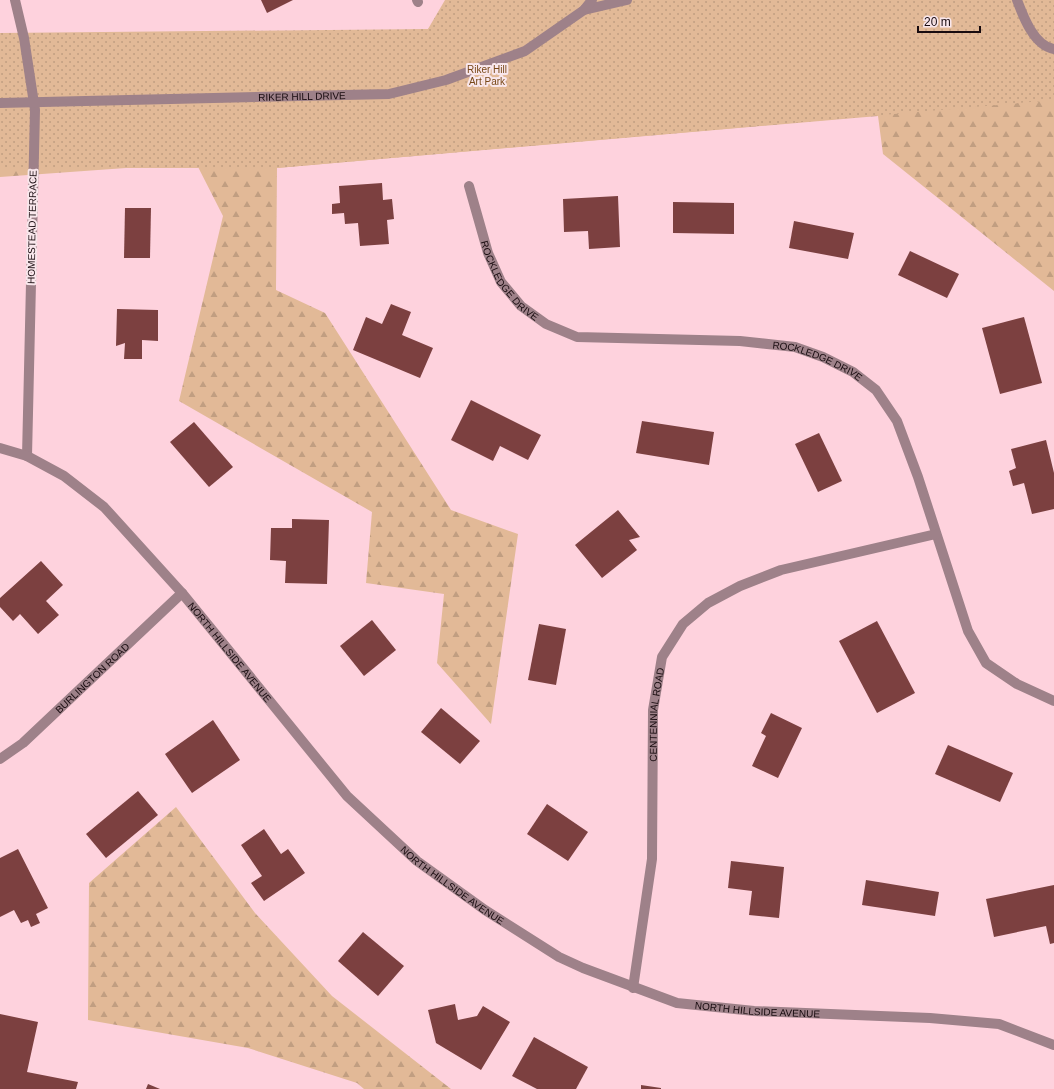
<svg xmlns="http://www.w3.org/2000/svg" width="1054" height="1089" viewBox="0 0 1054 1089" font-family="Arial,sans-serif">
  <defs>
    <pattern id="forest-firs" width="22" height="20" patternUnits="userSpaceOnUse"><rect width="22" height="20" fill="#e2b997"/><path d="M5 1l3.5 6h-7zM16 11l3.5 6h-7z" fill="#c19e81"/></pattern>
    <pattern id="park-dots" width="8" height="8" patternUnits="userSpaceOnUse"><rect width="8" height="8" fill="#e2b997"/><path d="M2 2h.1M6 6h.1" fill="none" stroke="#c19e81" stroke-width="1.8" stroke-linecap="round"/></pattern>
  </defs>
  <rect width="100%" height="100%" fill="#fed2dd"/>
  <g fill="url(#forest-firs)">
    <path d="M 455,0 L 1054,68 L 1054,291 L 883,154 L 878,116 L 277,168 L 276,290 L 325,313 L 451,510 L 518,534 L 491,724 L 437,663 L 444,594 L 366,583 L 372,512 L 179,401 L 223,216 L 196,163 L 0,177 L 0,50 L 428,29 Z"/>
    <path d="M 176,807 L 255,913 L 332,996 L 451,1089 L 364,1089 L 357,1083 L 248,1048 L 88,1020 L 89,883 Z"/>
  </g>
  <path fill="url(#park-dots)" d="M 445,0 L 1054,0 L 1054,100 L 277,168 L 0,168 L 0,33 L 428,29 Z"/>
  <g fill="#7c4040">
    <path d="M 261,0 L 293,0 L 267,13 Z"/>
    <path d="M 382,183 L 383,200 L 392,199 L 394,219 L 387,220 L 389,244 L 360,246 L 358,223 L 345,224 L 344,213 L 332,214 L 332,204 L 340,203 L 339,186 Z"/>
    <path d="M 618,196 L 620,247 L 589,249 L 588,231 L 564,232 L 563,199 Z"/>
    <path d="M 673,202 L 734,203 L 734,234 L 673,233 Z"/>
    <path d="M 125,208 L 151,208 L 150,258 L 124,258 Z"/>
    <path d="M 794,221 L 854,233 L 848,259 L 789,248 Z"/>
    <path d="M 910,251 L 959,274 L 947,298 L 898,275 Z"/>
    <path d="M 391,304 L 411,312 L 402,335 L 433,348 L 420,378 L 353,350 L 366,317 L 382,324 Z"/>
    <path d="M 117,309 L 158,310 L 158,341 L 142,340 L 142,359 L 124,359 L 125,343 L 116,346 Z"/>
    <path d="M 1024,317 L 1042,383 L 1000,394 L 982,328 Z"/>
    <path d="M 471,400 L 541,435 L 528,460 L 500,446 L 493,461 L 451,440 Z"/>
    <path d="M 642,421 L 714,432 L 709,465 L 636,453 Z"/>
    <path d="M 194,422 L 233,467 L 209,487 L 170,442 Z"/>
    <path d="M 819,433 L 842,481 L 818,492 L 795,444 Z"/>
    <path d="M 1046,440 L 1054,473 L 1054,509 L 1032,514 L 1024,483 L 1013,486 L 1009,471 L 1016,468 L 1011,449 Z"/>
    <path d="M 618,510 L 640,537 L 629,540 L 637,550 L 602,578 L 575,545 Z"/>
    <path d="M 292,519 L 329,520 L 327,584 L 285,583 L 286,561 L 270,560 L 271,528 L 292,528 Z"/>
    <path d="M 41,561 L 63,585 L 46,601 L 59,615 L 38,634 L 20,614 L 13,621 L 0,607 L 0,598 Z"/>
    <path d="M 372,620 L 396,650 L 364,676 L 340,646 Z"/>
    <path d="M 877,621 L 915,693 L 877,713 L 839,641 Z"/>
    <path d="M 539,624 L 566,629 L 556,685 L 528,680 Z"/>
    <path d="M 441,708 L 480,741 L 460,764 L 421,732 Z"/>
    <path d="M 771,713 L 802,728 L 778,778 L 752,766 L 766,736 L 761,733 Z"/>
    <path d="M 213,720 L 240,760 L 192,793 L 165,754 Z"/>
    <path d="M 948,745 L 1013,773 L 1000,802 L 935,774 Z"/>
    <path d="M 138,791 L 158,815 L 106,858 L 86,834 Z"/>
    <path d="M 547,804 L 588,832 L 568,861 L 527,834 Z"/>
    <path d="M 264,829 L 281,854 L 288,849 L 305,873 L 264,901 L 251,883 L 262,876 L 241,845 Z"/>
    <path d="M 18,849 L 48,908 L 36,914 L 40,923 L 31,927 L 28,920 L 21,923 L 14,910 L 0,917 L 0,858 Z"/>
    <path d="M 731,861 L 784,867 L 779,918 L 749,915 L 752,891 L 728,888 Z"/>
    <path d="M 866,880 L 939,892 L 935,916 L 862,905 Z"/>
    <path d="M 1054,885 L 1054,943 L 1050,944 L 1046,926 L 994,937 L 986,899 Z"/>
    <path d="M 363,932 L 404,966 L 378,996 L 338,961 Z"/>
    <path d="M 455,1004 L 458,1020 L 477,1016 L 483,1006 L 510,1022 L 481,1070 L 436,1043 L 428,1010 Z"/>
    <path d="M 0,1014 L 38,1022 L 27,1072 L 78,1082 L 76,1089 L 0,1089 Z"/>
    <path d="M 534,1037 L 588,1067 L 576,1089 L 537,1089 L 512,1076 Z"/>
    <path d="M 148,1084 L 160,1089 L 146,1089 Z"/>
    <path d="M 641,1085 L 661,1088 L 661,1089 L 641,1089 Z"/>
  </g>
  <g fill="none" stroke-linecap="round" stroke-linejoin="round">
    <g stroke="#9e8189" stroke-width="10">
      <path d="M 15,0 L 24,38 L 35,110 L 27,456"/>
      <path d="M 417,0 L 418,2"/>
      <path d="M 1017,0 C 1023,16 1034,46 1054,49"/>
      <path d="M 584,10 L 627,0"/>
      <path id="s1" d="M 0,103 L 389,94 L 446,80 L 525,51 L 584,10 L 592,0"/>
      <path id="s2" d="M 469,186 L 488,253 L 501,282 L 521,306 L 546,324 L 577,337 L 740,341 L 795,347 L 823,357 L 853,372 L 876,390 L 897,421 L 918,477 L 968,631 L 986,663 L 1017,684 L 1054,701"/>
      <path id="s3" d="M 0,448 L 27,456 L 64,476 L 104,507 L 182,593 L 347,796 L 417,861 L 485,910 L 559,957 L 583,968 L 677,1003 L 754,1011 L 930,1018 L 999,1024 L 1054,1045"/>
      <path id="s4" d="M 0,759 L 23,743 L 182,593"/>
      <path id="s5" d="M 633,988 L 652,859 L 653,710 L 662,657 L 683,624 L 708,603 L 740,586 L 781,570 L 936,534"/>
    </g>
  </g>
  <g text-anchor="middle" dominant-baseline="central" stroke-width="4" stroke-linejoin="round" paint-order="stroke">
    <g font-size="10" fill="#784818" stroke="#f9e7ec">
      <text x="487" y="69">Riker Hill<tspan x="487" dy="12">Art Park</tspan></text>
    </g>
    <g font-size="10" fill="#180b0f" stroke="#f9e7ec">
      <text stroke="none"><textPath href="#s1" startOffset="302">RIKER HILL DRIVE</textPath></text>
      <text transform="translate(32 227) rotate(-89)">HOMESTEAD TERRACE</text>
      <text stroke="none"><textPath href="#s2" startOffset="105">ROCKLEDGE DRIVE</textPath></text>
      <text stroke="none"><textPath href="#s2" startOffset="441">ROCKLEDGE DRIVE</textPath></text>
      <text stroke="none"><textPath href="#s3" startOffset="313">NORTH HILLSIDE AVENUE</textPath></text>
      <text stroke="none"><textPath href="#s4" startOffset="123">BURLINGTON ROAD</textPath></text>
      <text stroke="none"><textPath href="#s5" startOffset="275">CENTENNIAL ROAD</textPath></text>
      <text stroke="none"><textPath href="#s3" startOffset="637">NORTH HILLSIDE AVENUE</textPath></text>
      <text stroke="none"><textPath href="#s3" startOffset="973">NORTH HILLSIDE AVENUE</textPath></text>
    </g>
  </g>
  <path d="M918 26v6h62v-6" fill="none" stroke="#180b0f" stroke-width="2"/>
  <text x="924" y="26" font-size="12" fill="#180b0f" stroke="#f9e7ec" stroke-width="3" paint-order="stroke">20 m</text>
</svg>
